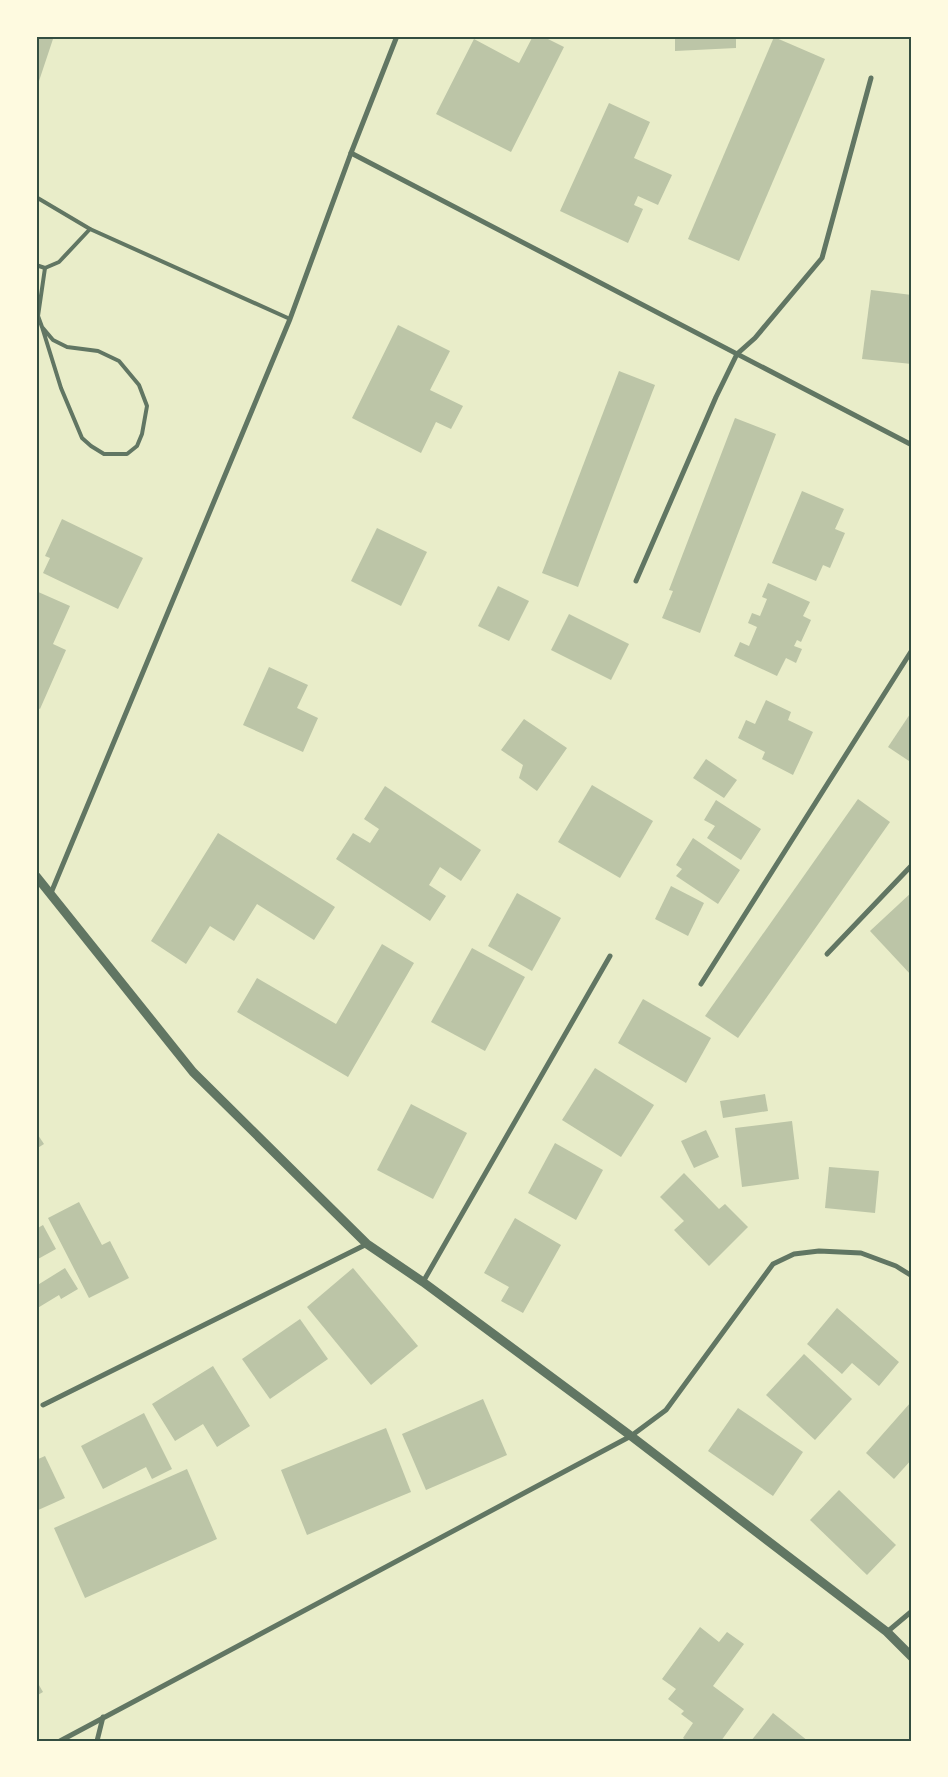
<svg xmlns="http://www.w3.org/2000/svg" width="948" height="1777" viewBox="0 0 948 1777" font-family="'Titillium Web',sans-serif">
  <rect width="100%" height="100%" fill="#e9edc9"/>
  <g fill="#bcc5a7">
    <path d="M 36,36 L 54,36 L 37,87 L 36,87 Z"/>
    <path d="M 533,36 L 542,36 L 564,47 L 511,152 L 436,114 L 474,39 L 519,63 Z"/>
    <path d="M 675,36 L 736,36 L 736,48 L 675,51 Z"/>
    <path d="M 774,37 L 825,59 L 739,261 L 688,239 Z"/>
    <path d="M 609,103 L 650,122 L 634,158 L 672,175 L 658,205 L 638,196 L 634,205 L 643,209 L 628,243 L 560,211 Z"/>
    <path d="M 871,290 L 912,295 L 912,364 L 862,359 Z"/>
    <path d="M 398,325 L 450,351 L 430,390 L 463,406 L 451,429 L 436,422 L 421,453 L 352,418 Z"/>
    <path d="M 619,371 L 655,385 L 578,587 L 542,573 Z"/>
    <path d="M 735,418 L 776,434 L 700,633 L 662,618 L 673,591 L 669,590 Z"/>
    <path d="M 802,491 L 844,509 L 835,529 L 845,533 L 830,568 L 823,565 L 816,581 L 772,563 Z"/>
    <path d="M 62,519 L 143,558 L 118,609 L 43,573 L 50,558 L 45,556 Z"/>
    <path d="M 377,528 L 427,552 L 401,606 L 351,581 Z"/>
    <path d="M 768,583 L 810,602 L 803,616 L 811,620 L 801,642 L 797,640 L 794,646 L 802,649 L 796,663 L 786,658 L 777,676 L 734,656 L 740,642 L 749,646 L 757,627 L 748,623 L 752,613 L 760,616 L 767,599 L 762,597 Z"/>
    <path d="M 498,586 L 529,601 L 509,641 L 478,626 Z"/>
    <path d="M 36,591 L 70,606 L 53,644 L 66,650 L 40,709 L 36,707 Z"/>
    <path d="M 569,614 L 629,644 L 611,680 L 551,650 Z"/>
    <path d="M 269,667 L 308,685 L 297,708 L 318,718 L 303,752 L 243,725 Z"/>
    <path d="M 766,700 L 791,712 L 788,720 L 813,732 L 793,775 L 762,759 L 765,752 L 738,738 L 746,720 L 755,724 Z"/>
    <path d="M 912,711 L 912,763 L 888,747 Z"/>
    <path d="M 524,719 L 567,748 L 537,791 L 519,778 L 523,765 L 501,750 Z"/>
    <path d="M 706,759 L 737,780 L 724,798 L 693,778 Z"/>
    <path d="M 592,785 L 653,821 L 620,878 L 558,842 Z"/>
    <path d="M 385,786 L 481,850 L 461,881 L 440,867 L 429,885 L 446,896 L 430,921 L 336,859 L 353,833 L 370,843 L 379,829 L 364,819 Z"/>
    <path d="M 858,799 L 890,822 L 738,1038 L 705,1016 Z"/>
    <path d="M 716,800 L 761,829 L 741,860 L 707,838 L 715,826 L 704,820 Z"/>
    <path d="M 218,833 L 335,907 L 314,940 L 257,904 L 234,941 L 210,926 L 186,964 L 151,941 Z"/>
    <path d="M 693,838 L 740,870 L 718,904 L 676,876 L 682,869 L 676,865 Z"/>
    <path d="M 671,886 L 704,903 L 688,936 L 655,919 Z"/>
    <path d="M 912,892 L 912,976 L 870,931 Z"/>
    <path d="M 517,893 L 561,918 L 532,971 L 488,946 Z"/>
    <path d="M 382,944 L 414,963 L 348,1077 L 237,1012 L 257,978 L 336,1024 Z"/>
    <path d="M 472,948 L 525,977 L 485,1051 L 431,1022 Z"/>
    <path d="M 643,999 L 711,1038 L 686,1083 L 618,1043 Z"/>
    <path d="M 595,1068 L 654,1105 L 621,1157 L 562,1120 Z"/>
    <path d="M 765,1094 L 768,1111 L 723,1118 L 720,1101 Z"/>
    <path d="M 411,1104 L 467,1133 L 433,1199 L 377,1170 Z"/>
    <path d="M 792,1121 L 799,1179 L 742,1187 L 735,1128 Z"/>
    <path d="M 706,1130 L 719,1157 L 694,1168 L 681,1141 Z"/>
    <path d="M 36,1132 L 44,1144 L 36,1149 Z"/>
    <path d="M 555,1143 L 603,1170 L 576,1220 L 528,1193 Z"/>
    <path d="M 829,1167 L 879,1171 L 875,1213 L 825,1208 Z"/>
    <path d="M 684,1173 L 719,1209 L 725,1204 L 748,1227 L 709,1266 L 674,1230 L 684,1221 L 660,1197 Z"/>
    <path d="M 79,1202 L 102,1245 L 110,1241 L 129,1278 L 89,1298 L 48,1218 Z"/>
    <path d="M 515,1218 L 561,1245 L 523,1313 L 501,1301 L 509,1287 L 484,1273 Z"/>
    <path d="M 43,1225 L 56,1249 L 38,1259 L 36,1256 L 36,1229 Z"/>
    <path d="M 65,1268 L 78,1289 L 61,1299 L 59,1295 L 36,1309 L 36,1286 Z"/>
    <path d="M 353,1268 L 418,1346 L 371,1385 L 307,1307 Z"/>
    <path d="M 837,1308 L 899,1362 L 879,1386 L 852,1363 L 842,1374 L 807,1344 Z"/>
    <path d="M 300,1319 L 328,1359 L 270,1399 L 242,1359 Z"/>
    <path d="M 804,1354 L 852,1399 L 815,1440 L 766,1395 Z"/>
    <path d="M 213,1366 L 250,1426 L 217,1447 L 203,1424 L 175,1441 L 152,1404 Z"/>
    <path d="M 483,1399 L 507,1455 L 426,1490 L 402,1434 Z"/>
    <path d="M 911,1402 L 912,1459 L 894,1479 L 866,1453 Z"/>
    <path d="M 738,1408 L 803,1452 L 773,1496 L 708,1451 Z"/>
    <path d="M 144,1413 L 172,1469 L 152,1479 L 146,1467 L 103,1489 L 81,1446 Z"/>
    <path d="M 386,1428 L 411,1492 L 307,1535 L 281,1470 Z"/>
    <path d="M 45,1456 L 65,1498 L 36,1511 L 36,1460 Z"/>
    <path d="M 187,1469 L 217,1539 L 85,1598 L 54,1528 Z"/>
    <path d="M 839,1490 L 896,1545 L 867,1575 L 810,1520 Z"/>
    <path d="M 700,1627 L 719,1642 L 727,1632 L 744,1644 L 713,1686 L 744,1709 L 721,1741 L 687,1741 L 683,1738 L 693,1723 L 681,1714 L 684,1711 L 668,1699 L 676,1689 L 662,1679 Z"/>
    <path d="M 36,1680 L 43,1692 L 36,1696 Z"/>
    <path d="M 773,1713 L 808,1741 L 751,1741 Z"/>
  </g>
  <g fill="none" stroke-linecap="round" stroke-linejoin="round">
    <g stroke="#617663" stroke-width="4">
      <path d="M 36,197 L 90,229"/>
      <path d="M 36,265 L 45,268 L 59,262 L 90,229 L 290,319"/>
      <path d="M 42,327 L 61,388 L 82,438 L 91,446 L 104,454 L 127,454 L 137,446 L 142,434 L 147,406 L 139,385 L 119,361 L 98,351 L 67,347 L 53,340 L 42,327 L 38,316 L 45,268"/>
    </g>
    <g stroke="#617663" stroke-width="5">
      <path d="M 351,153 L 912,445"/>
      <path d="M 636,581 L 716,397 L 737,354 L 755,338 L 822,258 L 871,78"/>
      <path d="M 51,893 L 290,319 L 351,153 L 397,36"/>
      <path d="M 827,954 L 912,865"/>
      <path d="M 701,984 L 912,650"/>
      <path d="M 423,1282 L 610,956"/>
      <path d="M 43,1405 L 367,1244"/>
      <path d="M 887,1632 L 912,1611"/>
      <path d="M 60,1741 L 631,1436 L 666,1410 L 773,1264 L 794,1254 L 819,1251 L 861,1253 L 896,1266 L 912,1276"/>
      <path d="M 97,1741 L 103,1717"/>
    </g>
    <path stroke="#617663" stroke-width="9" d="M 36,876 L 193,1072 L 367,1244 L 423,1282 L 631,1436 L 887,1632 L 912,1657"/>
  </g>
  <rect width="948" height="1777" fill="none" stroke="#fefae0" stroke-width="75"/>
  <rect x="38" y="38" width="872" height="1702" fill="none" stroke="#344e41" stroke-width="2"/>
</svg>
